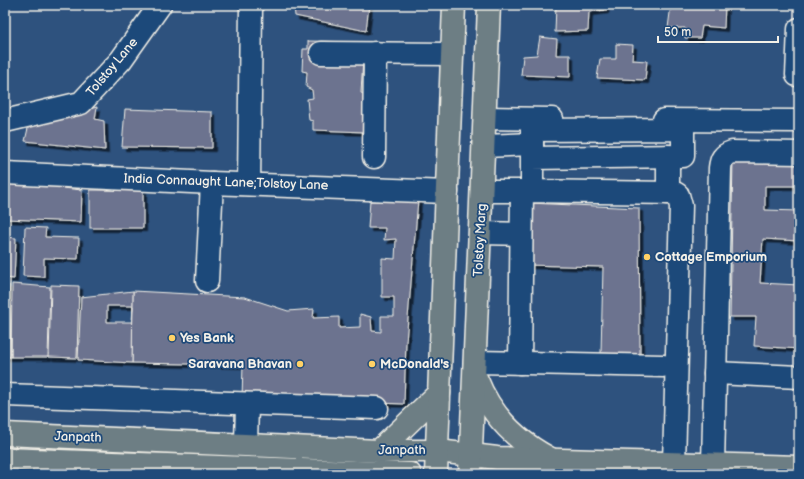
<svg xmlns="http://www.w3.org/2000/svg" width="804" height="479" viewBox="0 0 804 479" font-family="'Balsamiq Sans',sans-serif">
  <defs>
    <filter id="shadow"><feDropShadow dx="3.5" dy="3.5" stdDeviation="0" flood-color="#0009"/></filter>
  </defs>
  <rect width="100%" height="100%" fill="#2e527e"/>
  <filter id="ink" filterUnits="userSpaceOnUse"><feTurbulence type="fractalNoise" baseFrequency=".025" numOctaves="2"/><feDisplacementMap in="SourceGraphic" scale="8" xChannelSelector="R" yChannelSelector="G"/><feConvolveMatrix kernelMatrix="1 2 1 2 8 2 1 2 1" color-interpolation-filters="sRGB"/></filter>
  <g filter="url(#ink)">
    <g fill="#6c738f" stroke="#f4f1e8" fill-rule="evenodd" filter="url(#shadow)">
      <path d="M 294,5 L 369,5 L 366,31 L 295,16 Z"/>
      <path d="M 556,5 L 606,5 L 605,10 L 589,12 L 588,31 L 555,32 Z"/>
      <path d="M 671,5 L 725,5 L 724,28 L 702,26 L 700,38 L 685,38 L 685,28 L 668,28 Z"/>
      <path d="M 540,37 L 557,39 L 556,55 L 570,55 L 570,77 L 521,75 L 523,56 L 537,55 Z"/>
      <path d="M 308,41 L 364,42 L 361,93 L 367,95 L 365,132 L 313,130 L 313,121 L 309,120 L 307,99 L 313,98 L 312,90 L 306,87 L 307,72 L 302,71 L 303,49 L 308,49 Z"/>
      <path d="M 616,44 L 633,45 L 632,60 L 647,61 L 645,80 L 597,78 L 600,59 L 616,59 Z"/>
      <path d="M 97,107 L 95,119 L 104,121 L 105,150 L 25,141 L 29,124 Z"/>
      <path d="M 125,109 L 212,112 L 212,148 L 122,147 Z"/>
      <path d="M 733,160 L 799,161 L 799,186 L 765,186 L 765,210 L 799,211 L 799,241 L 763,239 L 760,283 L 799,285 L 799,349 L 754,346 L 756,317 L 730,317 Z"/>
      <path d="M 57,178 L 63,188 L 82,190 L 81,222 L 5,219 L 5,184 Z"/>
      <rect x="90" y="190" width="53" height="38"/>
      <path d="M 418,200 L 406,342 L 404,404 L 242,398 L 243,365 L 132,363 L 133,291 L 245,297 L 288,311 L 314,309 L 313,318 L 339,317 L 339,328 L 360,327 L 360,314 L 371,317 L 372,331 L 381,332 L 381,316 L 394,316 L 394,297 L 382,297 L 382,258 L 395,259 L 396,239 L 384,240 L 385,228 L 368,228 L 370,201 Z"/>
      <path d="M 529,203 L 639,208 L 640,355 L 601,353 L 603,267 L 525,265 Z"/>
      <path d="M 25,227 L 46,228 L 45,237 L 79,238 L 78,259 L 44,258 L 44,277 L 23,276 Z"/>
      <path d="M 5,237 L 16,238 L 14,279 L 5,278 Z"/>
      <path d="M 12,284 L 50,287 L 48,357 L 11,357 Z"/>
      <path d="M 5,285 L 9,285 L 11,357 L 5,357 Z"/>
      <path d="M 51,285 L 79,286 L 77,358 L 49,357 Z"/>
      <path d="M 133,291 L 132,363 L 78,360 L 81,297 ZM 107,306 L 133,306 L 132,322 L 107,322 Z"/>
    </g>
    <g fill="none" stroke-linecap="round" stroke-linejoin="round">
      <g stroke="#f4f1e8" stroke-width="25">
        <g id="minor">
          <path d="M 321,53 L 452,54"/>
          <path d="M 797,75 L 799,29"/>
          <path d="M 486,118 L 552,119"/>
          <path d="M 664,120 L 799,121"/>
          <path d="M 5,121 L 81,103 L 121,60 L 160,5"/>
          <path d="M 485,146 L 532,144"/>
          <path d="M 374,157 L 375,53"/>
          <path d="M 532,158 L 683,156 L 683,129 L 532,130 C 532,150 532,170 532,191"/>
          <path d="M 5,173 L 212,183 L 447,192"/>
          <path d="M 249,184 L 251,5"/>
          <path d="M 483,191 L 522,191"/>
          <path d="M 668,193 L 668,156"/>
          <path d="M 481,233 L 521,234"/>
          <path d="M 207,281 L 212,183"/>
          <path d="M 475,362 L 663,366"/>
          <path d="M 520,363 L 522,191 L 675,193 L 678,195 L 681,206 L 674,463"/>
          <path d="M 715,373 L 799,377"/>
          <path d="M 5,395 L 377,408"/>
          <path d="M 246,443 L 247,405"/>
          <path d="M 713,464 L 720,168 C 721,159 723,155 732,152 L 799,153"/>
        </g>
      </g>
      <g stroke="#f4f1e8" stroke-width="25">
        <g id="major">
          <path d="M 476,378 C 490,414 515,440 549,458"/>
          <path d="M 5,434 L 379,451 L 438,451 L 497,458 L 799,467"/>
          <path d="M 379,451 L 439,393"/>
          <path d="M 5,459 L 410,474"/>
          <path d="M 436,474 L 454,5"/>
          <path d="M 470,474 L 489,5"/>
        </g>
      </g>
      <use href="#minor" stroke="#1f4a7a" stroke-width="22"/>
      <use href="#major" stroke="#6d7e84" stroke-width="22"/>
    </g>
  </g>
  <g fill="#ffd166" stroke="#1f4a7a" stroke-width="1.5">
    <circle cx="647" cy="257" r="4"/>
    <circle cx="172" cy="338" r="4"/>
    <circle cx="300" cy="364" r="4"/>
    <circle cx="372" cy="364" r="4"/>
  </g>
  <g text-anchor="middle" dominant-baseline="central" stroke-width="3.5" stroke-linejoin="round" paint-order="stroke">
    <g font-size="13" fill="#f4f1e8" stroke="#1f4a7a">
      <text transform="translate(112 67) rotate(-50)">Tolstoy Lane</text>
      <text transform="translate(226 182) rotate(2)">India Connaught Lane;Tolstoy Lane</text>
      <text transform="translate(480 240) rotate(-87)">Tolstoy Marg</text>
      <text transform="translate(78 437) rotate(2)">Janpath</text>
      <text x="402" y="450">Janpath</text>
    </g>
    <g font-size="13" font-weight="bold" fill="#f4f1e8" stroke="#1f4a7a" text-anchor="start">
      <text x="655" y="257">Cottage Emporium</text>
      <text x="180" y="338">Yes Bank</text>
      <text x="292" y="364" text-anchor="end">Saravana Bhavan</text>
      <text x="380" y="364">McDonald's</text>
    </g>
  </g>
  <rect width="804" height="479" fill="none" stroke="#1f4a7a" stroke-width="20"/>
  <rect x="10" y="10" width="784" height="459" fill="none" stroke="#f4f1e8" stroke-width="1.5" filter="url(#ink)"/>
  <path d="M658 36v6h120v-6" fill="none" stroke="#f4f1e8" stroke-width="2"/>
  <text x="664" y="36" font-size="12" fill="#f4f1e8" stroke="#1f4a7a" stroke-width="3" paint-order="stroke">50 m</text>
</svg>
